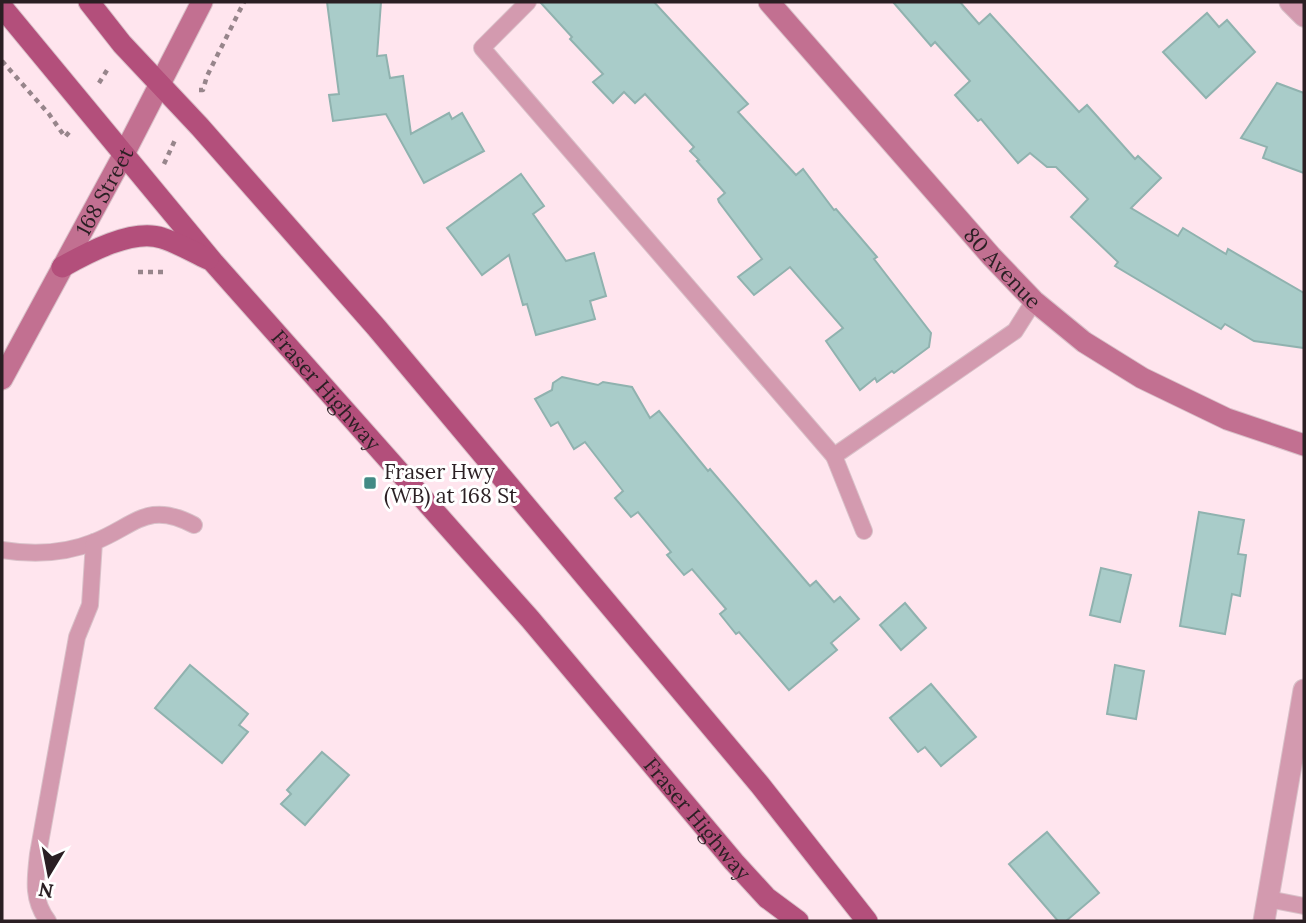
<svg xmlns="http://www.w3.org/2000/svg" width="1306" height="923" viewBox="0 0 1306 923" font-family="Lora,serif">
  <rect width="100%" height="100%" fill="#ffe5ee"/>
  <g fill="#a9ccc9" stroke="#90b2af" stroke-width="2">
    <path d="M 327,2 L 381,2 L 377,56 L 386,55 L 390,78 L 403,76 L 411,134 L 449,113 L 452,119 L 462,113 L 484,151 L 424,183 L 386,114 L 333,121 L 329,95 L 339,94 Z"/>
    <path d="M 540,2 L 654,2 L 748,104 L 738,112 L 796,175 L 803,169 L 834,210 L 836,209 L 877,257 L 874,259 L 931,333 L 929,347 L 894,373 L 892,371 L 877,382 L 875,378 L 860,390 L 826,341 L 843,328 L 790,267 L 754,295 L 738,277 L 762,259 L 719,202 L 718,199 L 725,193 L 697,161 L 699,160 L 690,151 L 694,147 L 645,94 L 635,103 L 624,92 L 613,103 L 593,82 L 603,74 L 570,39 L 572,37 Z"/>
    <path d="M 893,2 L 960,2 L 979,24 L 990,14 L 1079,112 L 1087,105 L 1135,159 L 1138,156 L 1161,178 L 1131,208 L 1178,236 L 1183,228 L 1226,254 L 1228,249 L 1304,293 L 1304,348 L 1254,341 L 1225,324 L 1221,329 L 1115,266 L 1118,262 L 1071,217 L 1088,199 L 1056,167 L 1047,167 L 1030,153 L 1018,163 L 981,119 L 978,121 L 955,95 L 970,81 L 935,42 L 931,46 Z"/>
    <path d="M 1207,13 L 1219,27 L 1227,20 L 1255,52 L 1206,98 L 1163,52 Z"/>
    <path d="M 1277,83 L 1304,93 L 1304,173 L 1263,158 L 1267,147 L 1241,138 Z"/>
    <path d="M 521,174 L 544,206 L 533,214 L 566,261 L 594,253 L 606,296 L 590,301 L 595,319 L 536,335 L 527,304 L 523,305 L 509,255 L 482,275 L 447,228 Z"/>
    <path d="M 562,377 L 598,385 L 603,382 L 632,387 L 650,418 L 659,411 L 708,471 L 710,469 L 810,586 L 816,581 L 834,602 L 840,597 L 859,619 L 831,643 L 837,650 L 789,690 L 739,632 L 736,634 L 720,614 L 726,609 L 692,569 L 684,575 L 667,555 L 671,552 L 638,512 L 631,517 L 615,498 L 623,491 L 585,442 L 574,449 L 558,422 L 551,426 L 535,399 L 552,390 L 553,383 Z"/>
    <path d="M 1199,512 L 1244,520 L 1238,554 L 1246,555 L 1240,596 L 1232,594 L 1225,634 L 1180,626 Z"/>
    <path d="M 1101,568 L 1131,575 L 1120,622 L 1090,615 Z"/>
    <path d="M 905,603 L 926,628 L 901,650 L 880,625 Z"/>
    <path d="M 190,665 L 248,714 L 239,725 L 248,732 L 222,763 L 155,708 Z"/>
    <path d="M 1115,665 L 1144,671 L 1136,719 L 1107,714 Z"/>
    <path d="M 931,684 L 976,737 L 941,766 L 925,747 L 918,752 L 890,718 Z"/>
    <path d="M 322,752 L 349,775 L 305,825 L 281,804 L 291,794 L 287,790 Z"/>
    <path d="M 1047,832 L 1099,893 L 1066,921 L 1058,921 L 1009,864 Z"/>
  </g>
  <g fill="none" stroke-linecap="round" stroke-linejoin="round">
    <g stroke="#d9c1c9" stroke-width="18">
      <g id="lane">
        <path d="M 528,2 L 482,48 L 834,456 L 1015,331 L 1034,301"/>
        <path d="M 834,456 L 864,531"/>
        <path d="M 2,550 C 33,555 64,554 94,542 C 135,526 147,500 194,525"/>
        <path d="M 1268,899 L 1304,906"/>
        <path d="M 48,921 C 32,900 35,880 38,854 L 77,637 L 90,605 L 94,542"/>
      </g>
    </g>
    <g stroke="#d9c1c9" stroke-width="23">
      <g id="street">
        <path d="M 1290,2 L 1304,16"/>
        <path d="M 1264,921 L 1304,690"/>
      </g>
    </g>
    <g stroke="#d9c1c9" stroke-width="23">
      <g id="secondary">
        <path id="s1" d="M 769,2 L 991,256 L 1034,301 L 1084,342 L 1142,378 L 1227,419 L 1304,445"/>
        <path id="s2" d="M 2,379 L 124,154 L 202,2"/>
      </g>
    </g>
    <g stroke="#d9c1c9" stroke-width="23">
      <g id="primary">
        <path d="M 89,2 L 122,44 L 200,127 L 376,327 L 760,785 L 867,921"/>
        <path id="s3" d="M 2,7 L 213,262 L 530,619 L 734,862 L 767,898 L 798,921"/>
        <path d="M 62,267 C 87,253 133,228 162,238 C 178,243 193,252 208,259"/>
      </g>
    </g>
    <g stroke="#97858b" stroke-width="4.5" stroke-dasharray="5 5" stroke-linecap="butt">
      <path d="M 2,61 L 49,114 L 65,137 L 71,130"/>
      <path d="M 99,83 L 109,67"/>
      <path d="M 199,90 L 203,90 L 207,76 L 244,2"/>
      <path d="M 164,164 L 175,140"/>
      <path d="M 138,272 L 168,272"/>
    </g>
    <use href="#lane" stroke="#d39aaf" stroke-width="16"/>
    <use href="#street" stroke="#d39aaf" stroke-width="21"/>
    <use href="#secondary" stroke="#c27091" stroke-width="21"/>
    <use href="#primary" stroke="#b34f7b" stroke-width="21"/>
  </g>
  <rect fill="#438a85" stroke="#fff" stroke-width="2.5" x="363" y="476" width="14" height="14" rx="3.5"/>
  <g text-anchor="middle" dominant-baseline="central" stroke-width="6" stroke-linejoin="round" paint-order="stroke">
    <g font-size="21" fill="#2a1f23" stroke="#fff">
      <text stroke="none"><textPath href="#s2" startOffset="214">168 Street</textPath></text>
      <text stroke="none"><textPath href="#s1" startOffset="354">80 Avenue</textPath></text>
      <text stroke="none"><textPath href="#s3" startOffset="502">Fraser Highway</textPath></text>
      <text stroke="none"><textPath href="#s3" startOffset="1069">Fraser Highway</textPath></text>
    </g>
    <g font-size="21" fill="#2a1f23" stroke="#fff" text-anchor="start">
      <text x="384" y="471">Fraser Hwy<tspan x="384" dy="24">(WB) at 168 St</tspan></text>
    </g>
  </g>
  <rect width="1306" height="923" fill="none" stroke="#2a1f23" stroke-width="7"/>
  <g transform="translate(49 874) rotate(190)" stroke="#ffffff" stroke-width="5" paint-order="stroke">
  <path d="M0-5L12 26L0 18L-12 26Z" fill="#2a1f23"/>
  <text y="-10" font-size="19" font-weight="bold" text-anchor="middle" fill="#2a1f23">N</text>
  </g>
</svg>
